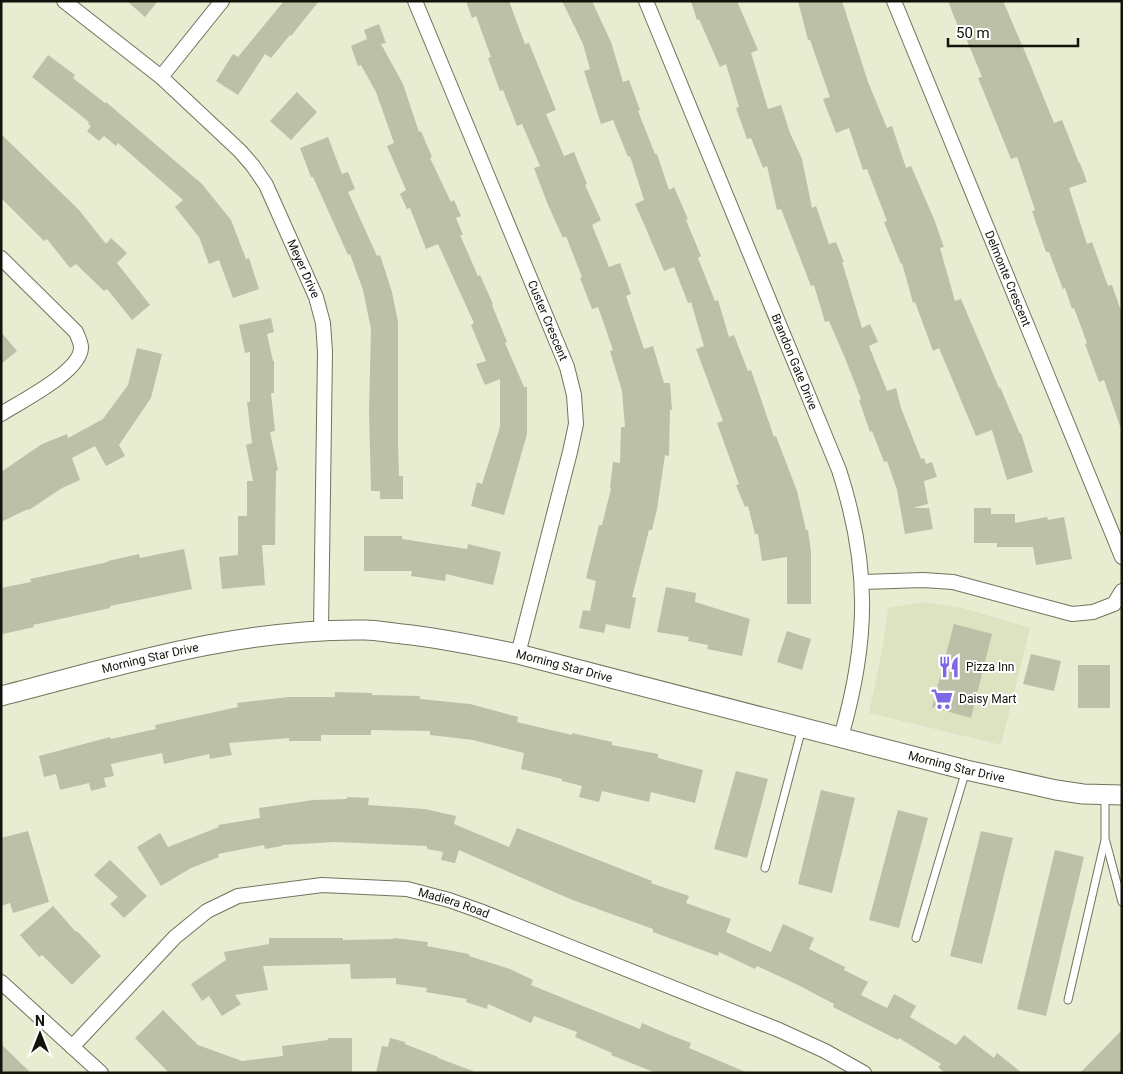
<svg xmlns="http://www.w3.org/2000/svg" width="1123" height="1074" viewBox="0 0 1123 1074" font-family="Roboto,sans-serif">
  <rect width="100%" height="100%" fill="#e8edd2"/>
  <path fill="#dde3c1" d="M 924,602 L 963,608 L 1030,628 L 1001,745 L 869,713 L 882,651 L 888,608 Z"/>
  <g fill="#bcc0a6">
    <path d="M 127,1 L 158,1 L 145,17 Z"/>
    <path d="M 284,1 L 319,1 L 291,36 L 290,35 L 271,58 L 265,54 L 238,95 L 216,81 L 233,54 L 238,57 Z"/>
    <path d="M 466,1 L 509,1 L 525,44 L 529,43 L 556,110 L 546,114 L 564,156 L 574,152 L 587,184 L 585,185 L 601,220 L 592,225 L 609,267 L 620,263 L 631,294 L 626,296 L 644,349 L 653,346 L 664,383 L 670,383 L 672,410 L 670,410 L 669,456 L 665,455 L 657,509 L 652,530 L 649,530 L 632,597 L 636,598 L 630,629 L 606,624 L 604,633 L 579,628 L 583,610 L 590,611 L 596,581 L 586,578 L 599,525 L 602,525 L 611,489 L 610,488 L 613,462 L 620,463 L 621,427 L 625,427 L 622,391 L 610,351 L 613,350 L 598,307 L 592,309 L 580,278 L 582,277 L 566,236 L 563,238 L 548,205 L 534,168 L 540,166 L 522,124 L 517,126 L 503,90 L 500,91 L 488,58 L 491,57 L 476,16 L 472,18 Z"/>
    <path d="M 562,1 L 592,1 L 611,42 L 623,82 L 629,80 L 640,110 L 638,111 L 655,154 L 657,154 L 669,190 L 674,187 L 688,219 L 686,220 L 701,256 L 698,258 L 715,301 L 718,300 L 729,337 L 734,335 L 748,371 L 751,370 L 774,437 L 776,436 L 797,491 L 806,530 L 808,530 L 811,552 L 811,604 L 787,604 L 787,557 L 762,561 L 758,534 L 755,534 L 748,506 L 745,507 L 736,485 L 739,484 L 717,423 L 723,421 L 696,349 L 704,346 L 691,302 L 688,303 L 674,267 L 664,271 L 644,224 L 635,204 L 644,200 L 630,156 L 628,157 L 613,120 L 601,124 L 584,71 L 590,69 L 583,44 Z"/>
    <path d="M 691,1 L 737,1 L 758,50 L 751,53 L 768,109 L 781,105 L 790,133 L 802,159 L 812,208 L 816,206 L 829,244 L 836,242 L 844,262 L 842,262 L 862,328 L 870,324 L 878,342 L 869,346 L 887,391 L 896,388 L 901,408 L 921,459 L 924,458 L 926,464 L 932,462 L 937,477 L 924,481 L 928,504 L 913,508 L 929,508 L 933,529 L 905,534 L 897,490 L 887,461 L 884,462 L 872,431 L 870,432 L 859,400 L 861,399 L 845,358 L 829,321 L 825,322 L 814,285 L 811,286 L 781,209 L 777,210 L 767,166 L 763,168 L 751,138 L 747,139 L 736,108 L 739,107 L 726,64 L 720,67 L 699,19 L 697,20 Z"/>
    <path d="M 798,1 L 842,1 L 868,82 L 887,128 L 892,126 L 906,168 L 911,166 L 934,219 L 944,247 L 940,248 L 955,301 L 961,299 L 999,388 L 1000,387 L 1020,434 L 1021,433 L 1033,472 L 1007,480 L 992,430 L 976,436 L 939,348 L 933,351 L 915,302 L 913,303 L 902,263 L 901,264 L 884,222 L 887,221 L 867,169 L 863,170 L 849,128 L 836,133 L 823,99 L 830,97 L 810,40 L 808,40 Z"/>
    <path d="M 948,1 L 1003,1 L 1028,59 L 1054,123 L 1062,120 L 1079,163 L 1080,163 L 1087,182 L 1069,188 L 1087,244 L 1092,242 L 1108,286 L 1112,285 L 1122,314 L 1122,426 L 1120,426 L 1104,380 L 1099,382 L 1085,344 L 1087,343 L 1074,308 L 1072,309 L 1065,288 L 1063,289 L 1049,252 L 1046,252 L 1032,211 L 1035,210 L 1017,157 L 1011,159 L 978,78 L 982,77 L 961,26 L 958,27 Z"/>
    <path d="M 379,24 L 386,43 L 381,44 L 403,84 L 419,132 L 421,131 L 432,157 L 430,158 L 451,202 L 454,200 L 461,216 L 456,218 L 463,235 L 460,235 L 478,276 L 480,275 L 493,304 L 492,305 L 507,342 L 505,343 L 524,387 L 527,387 L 527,434 L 504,515 L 471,506 L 477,482 L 482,484 L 500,427 L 500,379 L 485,385 L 476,364 L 486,361 L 471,325 L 474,323 L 438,244 L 426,249 L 410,208 L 407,209 L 400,194 L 406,190 L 387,146 L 394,143 L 376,92 L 361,65 L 358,66 L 351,46 L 367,39 L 364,30 Z"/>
    <path d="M 48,55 L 75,75 L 73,78 L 105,103 L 106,102 L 202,184 L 231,220 L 246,259 L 249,258 L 259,289 L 233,298 L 219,260 L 209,264 L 199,237 L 175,207 L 183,200 L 118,143 L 116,146 L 104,136 L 99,141 L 87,131 L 91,126 L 88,124 L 89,122 L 32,77 Z"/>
    <path d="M 297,92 L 317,112 L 291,140 L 270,121 Z"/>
    <path d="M 1,134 L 79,210 L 106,244 L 111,238 L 127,253 L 117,263 L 150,305 L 132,320 L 107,289 L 104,291 L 76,264 L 70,268 L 47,239 L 44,241 L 1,198 Z"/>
    <path d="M 328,137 L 342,174 L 348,172 L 355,189 L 348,192 L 377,256 L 380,255 L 392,292 L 398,322 L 398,442 L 399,476 L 403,476 L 403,499 L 380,499 L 380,491 L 371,491 L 369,410 L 371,329 L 363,290 L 350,254 L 348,255 L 313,177 L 311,177 L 300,148 Z"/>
    <path d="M 271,318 L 274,332 L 267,334 L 273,361 L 274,361 L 274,393 L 271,393 L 275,431 L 270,432 L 278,470 L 276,471 L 275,545 L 262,545 L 265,585 L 222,589 L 219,557 L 238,555 L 238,516 L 247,516 L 247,481 L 253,481 L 246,445 L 252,443 L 247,402 L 250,402 L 250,352 L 245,353 L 239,325 Z"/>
    <path d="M 1,332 L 17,351 L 1,364 Z"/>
    <path d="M 137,348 L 162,354 L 151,398 L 119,445 L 125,456 L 106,466 L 95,446 L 72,458 L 80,480 L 62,488 L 29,510 L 28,509 L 1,522 L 1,472 L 42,444 L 67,434 L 68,438 L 103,419 L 128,385 Z"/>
    <path d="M 974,508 L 991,508 L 991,514 L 1015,514 L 1015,523 L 1047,517 L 1048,520 L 1064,517 L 1072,559 L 1036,565 L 1033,547 L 997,547 L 997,543 L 974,543 Z"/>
    <path d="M 364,536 L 402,536 L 402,539 L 467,549 L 468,544 L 501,552 L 493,585 L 446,574 L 445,581 L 411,576 L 412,571 L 364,571 Z"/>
    <path d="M 184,549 L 192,589 L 110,606 L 110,608 L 33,625 L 34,627 L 3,634 L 1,625 L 1,588 L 31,582 L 30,579 L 108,562 L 108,561 L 139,554 L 140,558 Z"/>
    <path d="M 666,587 L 696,593 L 695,602 L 750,619 L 742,656 L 707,649 L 708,645 L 688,641 L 689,637 L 657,632 Z"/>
    <path d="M 954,624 L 992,634 L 971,718 L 932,707 Z"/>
    <path d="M 787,631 L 811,639 L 802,670 L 777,662 Z"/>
    <path d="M 1031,654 L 1061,661 L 1054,691 L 1023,684 Z"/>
    <rect x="1078" y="665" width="32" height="43"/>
    <path d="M 335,692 L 372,693 L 372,695 L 420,696 L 420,699 L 470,704 L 518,717 L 517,722 L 572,735 L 572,733 L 612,742 L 612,745 L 658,754 L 658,758 L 703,770 L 695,803 L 651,792 L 649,802 L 602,791 L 599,802 L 579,797 L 582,786 L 562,781 L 562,779 L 521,769 L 524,753 L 473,740 L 430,735 L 430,731 L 371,730 L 371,735 L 321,735 L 321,741 L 289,741 L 289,738 L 229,743 L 232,755 L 210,759 L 209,754 L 164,764 L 162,753 L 111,764 L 114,776 L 104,778 L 106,787 L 91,791 L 89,783 L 60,790 L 56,774 L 44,777 L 39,756 L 110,737 L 111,739 L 156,729 L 155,725 L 238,707 L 237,703 L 289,697 L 335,697 Z"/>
    <path d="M 736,771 L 768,779 L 747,858 L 714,849 Z"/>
    <path d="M 821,790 L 855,798 L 832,893 L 798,884 Z"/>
    <path d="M 347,797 L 369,798 L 368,805 L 425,809 L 456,816 L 454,824 L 509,847 L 517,828 L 652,881 L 651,883 L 689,896 L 686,903 L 731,919 L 726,932 L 771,952 L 783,924 L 814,938 L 809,949 L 845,967 L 844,970 L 868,982 L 861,995 L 887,1008 L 894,994 L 916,1006 L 910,1017 L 956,1045 L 964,1035 L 994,1058 L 997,1053 L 1022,1073 L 945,1073 L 938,1067 L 941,1064 L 899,1038 L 898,1040 L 833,1007 L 834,1004 L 798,985 L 757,966 L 755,969 L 719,952 L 718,956 L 653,932 L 653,929 L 570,899 L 459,850 L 455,863 L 441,860 L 443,852 L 427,849 L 427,846 L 335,842 L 282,845 L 282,846 L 265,849 L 264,845 L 218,854 L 219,857 L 191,868 L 161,886 L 137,847 L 160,833 L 168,847 L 219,827 L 218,825 L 260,818 L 259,808 L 313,800 L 347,799 Z"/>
    <path d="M 898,810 L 928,818 L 899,928 L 869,920 Z"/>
    <path d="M 28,831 L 49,902 L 13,913 L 10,903 L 1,906 L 1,838 Z"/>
    <path d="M 981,831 L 1013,838 L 982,964 L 950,956 Z"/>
    <path d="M 1055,850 L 1084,857 L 1046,1016 L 1017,1009 Z"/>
    <path d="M 110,860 L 147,896 L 124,918 L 110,904 L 118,897 L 94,875 Z"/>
    <path d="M 53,906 L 76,932 L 77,931 L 101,956 L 72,985 L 42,955 L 39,957 L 20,935 Z"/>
    <path d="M 269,938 L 343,938 L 343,940 L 394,939 L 394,938 L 428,942 L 427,946 L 469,954 L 469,956 L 510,969 L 533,980 L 531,985 L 640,1029 L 642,1023 L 670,1035 L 691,1043 L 689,1048 L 748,1073 L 656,1073 L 611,1055 L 612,1053 L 575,1037 L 577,1032 L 534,1016 L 531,1023 L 488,1004 L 487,1009 L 466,1002 L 467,999 L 426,992 L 427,988 L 396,984 L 396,978 L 351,979 L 350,964 L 263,966 L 268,990 L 235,995 L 241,1004 L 222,1016 L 209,996 L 202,1001 L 191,984 L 226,960 L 224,952 L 269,944 Z"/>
    <path d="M 163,1010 L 198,1045 L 242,1061 L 283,1056 L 282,1046 L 328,1040 L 328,1038 L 352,1038 L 352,1073 L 169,1073 L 135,1038 Z"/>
    <path d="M 1122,1030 L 1122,1073 L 1080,1073 Z"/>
    <path d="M 390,1038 L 405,1042 L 405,1044 L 438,1057 L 438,1058 L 473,1071 L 473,1073 L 376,1073 L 382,1046 L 388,1047 Z"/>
    <path d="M 1,1044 L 31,1073 L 1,1073 Z"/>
  </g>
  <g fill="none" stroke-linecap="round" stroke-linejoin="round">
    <g stroke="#70745c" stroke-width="9">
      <g id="lane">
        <path d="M 1106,842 L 1122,902"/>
        <path d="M 765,868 L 802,728"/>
        <path d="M 916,938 L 966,770"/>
        <path d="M 1068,1000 L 1105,840 L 1105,796"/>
      </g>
    </g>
    <g stroke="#70745c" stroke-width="16">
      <g id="street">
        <path id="s1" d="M 64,1 L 161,77 L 240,151 L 253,166 L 266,185 L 316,297 L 323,323 L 325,352 L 321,630"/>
        <path id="s2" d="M 415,1 L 567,367 L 574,395 L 576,424 L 570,452 L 518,654"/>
        <path id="s3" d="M 646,1 L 839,470 C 870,566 869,640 841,737"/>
        <path id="s4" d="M 894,1 L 1122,557"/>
        <path d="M 161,77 L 222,1"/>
        <path d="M 1,258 L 76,332 C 78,337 81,343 81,347 C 82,371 20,402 1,414"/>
        <path d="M 863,582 L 923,580 L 953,582 L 1072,614 L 1093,612 L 1114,604 L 1122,591"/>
        <path d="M 1,982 L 101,1073"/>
        <path id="s5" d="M 72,1047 L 175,937 L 207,911 L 238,896 L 322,885 L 407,889 L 449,900 L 480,911 L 779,1030 L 825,1051 L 864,1073"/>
      </g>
    </g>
    <g stroke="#70745c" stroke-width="21">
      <g id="secondary">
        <path id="s6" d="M 1,696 C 122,665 238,628 365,630 C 377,630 390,633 402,634 C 441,638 479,646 518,654 L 966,770 L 1056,790 L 1083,794 L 1122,795"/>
      </g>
    </g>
    <use href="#lane" stroke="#fff" stroke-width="7"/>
    <use href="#street" stroke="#fff" stroke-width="14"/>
    <use href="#secondary" stroke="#fff" stroke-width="19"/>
  </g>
  <defs>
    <g id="restaurant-bare" transform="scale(1.725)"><path d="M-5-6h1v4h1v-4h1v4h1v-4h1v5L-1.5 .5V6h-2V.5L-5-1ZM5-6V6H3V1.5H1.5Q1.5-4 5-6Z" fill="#8067e3" stroke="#fff" stroke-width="2.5" paint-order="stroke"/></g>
    <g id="supermarket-bare" transform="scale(1.725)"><path d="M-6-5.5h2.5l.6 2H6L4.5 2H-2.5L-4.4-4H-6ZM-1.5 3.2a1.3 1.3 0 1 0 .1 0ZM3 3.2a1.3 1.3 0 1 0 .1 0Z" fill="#8067e3" stroke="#fff" stroke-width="2.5" paint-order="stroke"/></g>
  </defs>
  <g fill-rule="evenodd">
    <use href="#restaurant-bare" x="949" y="667"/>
    <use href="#supermarket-bare" x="942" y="699"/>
  </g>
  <g text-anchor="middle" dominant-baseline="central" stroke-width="4" stroke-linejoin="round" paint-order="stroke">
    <g font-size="12" fill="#12130a" stroke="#fff">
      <text stroke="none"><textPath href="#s1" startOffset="366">Meyer Drive</textPath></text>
      <text stroke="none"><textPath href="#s4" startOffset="300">Delmonte Crescent</textPath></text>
      <text stroke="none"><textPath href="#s2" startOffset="346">Custer Crescent</textPath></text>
      <text stroke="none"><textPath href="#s3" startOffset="390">Brandon Gate Drive</textPath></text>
      <text stroke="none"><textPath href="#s6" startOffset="154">Morning Star Drive</textPath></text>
      <text stroke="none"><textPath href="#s6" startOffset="574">Morning Star Drive</textPath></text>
      <text stroke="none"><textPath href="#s6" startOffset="979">Morning Star Drive</textPath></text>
      <text stroke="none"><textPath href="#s5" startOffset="445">Madiera Road</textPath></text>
    </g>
    <g font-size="12" fill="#12130a" stroke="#fff" text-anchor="start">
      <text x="966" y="667">Pizza Inn</text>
      <text x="959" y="699">Daisy Mart</text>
    </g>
  </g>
  <rect width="1123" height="1074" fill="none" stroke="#12130a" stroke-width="5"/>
  <g transform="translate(40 1034)" stroke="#ffffff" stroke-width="4" paint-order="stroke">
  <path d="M0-4L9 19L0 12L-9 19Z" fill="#12130a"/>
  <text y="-8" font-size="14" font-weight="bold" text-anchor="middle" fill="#12130a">N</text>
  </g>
  <path d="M948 38v8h130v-8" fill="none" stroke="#12130a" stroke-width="2.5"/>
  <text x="956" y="38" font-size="15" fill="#12130a" stroke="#ffffff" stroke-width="4" paint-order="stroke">50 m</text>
</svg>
